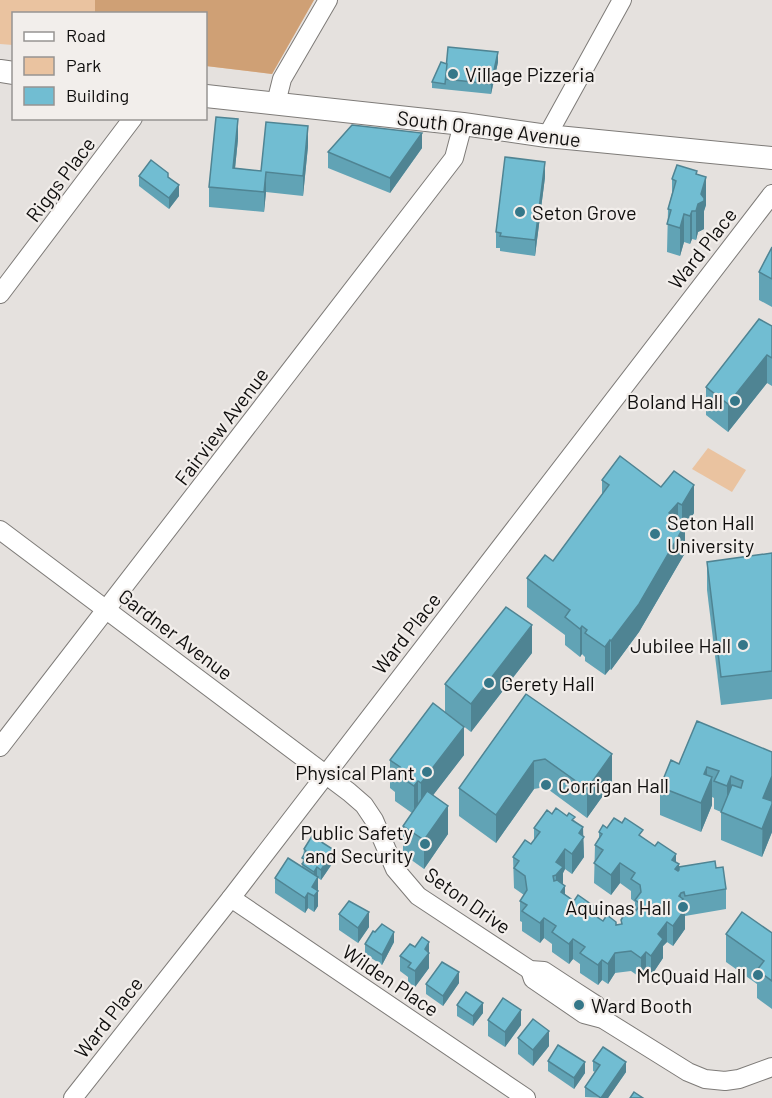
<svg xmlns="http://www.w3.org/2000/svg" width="772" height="1098" viewBox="0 0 772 1098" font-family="Barlow,sans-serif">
  <rect width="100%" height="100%" fill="#e5e1de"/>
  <g fill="#eac3a0">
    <path d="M 0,0 L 314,0 L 272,74 L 206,66 L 206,14 L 14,14 L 13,45 L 0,44 Z"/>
    <path d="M 708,448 L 746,470 L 732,492 L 692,469 Z"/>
  </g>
  <path fill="#cfa075" d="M 95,0 L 314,0 L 272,74 L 206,66 L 206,14 L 95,13 Z"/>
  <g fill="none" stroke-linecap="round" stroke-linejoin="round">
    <g stroke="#7e7b78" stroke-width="20">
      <g id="minor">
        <path d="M 276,103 L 282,79 L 328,0"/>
        <path d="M 547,136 L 622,0"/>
        <path d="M 0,294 L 133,118"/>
        <path d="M 0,530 L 349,792 L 364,805 L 374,820 L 395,869 L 418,896 L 530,970 L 544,971 L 576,992 L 596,1005 L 603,1019"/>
        <path d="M 0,747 L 454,158 L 463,124"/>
        <path d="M 231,898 L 526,1098"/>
        <path d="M 530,970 L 533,979 L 584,1014 L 603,1019 L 688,1072 L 705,1079 L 725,1081 L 739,1079 L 772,1067"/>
        <path d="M 73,1098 L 231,898 L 772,194"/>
      </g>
    </g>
    <g stroke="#7e7b78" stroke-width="24">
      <g id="major">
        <path d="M 0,71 L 14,73"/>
        <path d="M 206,96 L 463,124 L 547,136 L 772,158"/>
      </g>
    </g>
    <use href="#minor" stroke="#fff" stroke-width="18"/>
    <use href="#major" stroke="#fff" stroke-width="22"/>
  </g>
  <g fill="#61a3b5">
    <path d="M 498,62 L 491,94 L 432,88 L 432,82 L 447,64 Z"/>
    <path d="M 238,139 L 235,168 L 261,171 L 308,146 L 303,196 L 266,192 L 264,212 L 209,207 L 209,187 Z"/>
    <path d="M 422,148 L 390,193 L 328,168 L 328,152 Z"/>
    <path d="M 697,174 L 706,205 L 704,211 L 704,229 L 698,232 L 696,240 L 692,239 L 690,244 L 684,242 L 680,256 L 667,252 L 668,209 L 672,193 L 672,179 Z"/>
    <path d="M 139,176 L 168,177 L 179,196 L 169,209 L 139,186 Z"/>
    <path d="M 545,177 L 535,256 L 500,251 L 500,248 L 496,248 L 496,232 Z"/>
    <path d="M 772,247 L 772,307 L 759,300 L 759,272 Z"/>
    <path d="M 772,326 L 772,386 L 767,383 L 728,432 L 706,415 L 706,387 Z"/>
    <path d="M 620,456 L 694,513 L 685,528 L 685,553 L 639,632 L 611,670 L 610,669 L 605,675 L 585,661 L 585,657 L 582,654 L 580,657 L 565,645 L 565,635 L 527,607 L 527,578 L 553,561 L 602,495 L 602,480 Z"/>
    <path d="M 772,553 L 772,699 L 721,705 L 707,590 L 707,562 Z"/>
    <path d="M 532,653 L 471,732 L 445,712 L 445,684 Z"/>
    <path d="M 526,694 L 612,783 L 587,818 L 545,787 L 534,789 L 496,843 L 459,816 L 459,788 Z"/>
    <path d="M 772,752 L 772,832 L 762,857 L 721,840 L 721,812 L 714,809 L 714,798 L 712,797 L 712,805 L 701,832 L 660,815 L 660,787 L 679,764 Z"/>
    <path d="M 464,755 L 433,795 L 448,834 L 424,869 L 403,854 L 403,826 L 412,813 L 395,801 L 395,792 L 390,788 L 390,760 Z"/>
    <path d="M 552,814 L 567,816 L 575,821 L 583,836 L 584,857 L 572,874 L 565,869 L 563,873 L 563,884 L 565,894 L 603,921 L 616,925 L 621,924 L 621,920 L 632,916 L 635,912 L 635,902 L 631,899 L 631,891 L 620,883 L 611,895 L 594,883 L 595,845 L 599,839 L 599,832 L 607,828 L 643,838 L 676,862 L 679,870 L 716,868 L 726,889 L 726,909 L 685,916 L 685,929 L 673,946 L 667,942 L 663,946 L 663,958 L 651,976 L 646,972 L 641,978 L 631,971 L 615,973 L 608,984 L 602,980 L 598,985 L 580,973 L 580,964 L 573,959 L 569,964 L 552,952 L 552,944 L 544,938 L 540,943 L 522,931 L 522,922 L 520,921 L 520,901 L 524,895 L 514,888 L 513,857 L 531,844 L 534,840 L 534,828 Z"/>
    <path d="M 304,849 L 334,861 L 321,880 L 318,878 L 318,906 L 314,912 L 308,908 L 305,913 L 275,893 L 275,878 L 302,867 Z"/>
    <path d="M 339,914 L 369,927 L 358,943 L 339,930 Z"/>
    <path d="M 772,933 L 772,1009 L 757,998 L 757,984 L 726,962 L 726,934 Z"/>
    <path d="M 394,942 L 382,965 L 365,954 L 365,944 Z"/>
    <path d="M 429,942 L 429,968 L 415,987 L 408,982 L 408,977 L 400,971 L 400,956 L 415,947 Z"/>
    <path d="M 459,983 L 443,1006 L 426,994 L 426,984 Z"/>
    <path d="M 457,1005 L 483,1013 L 473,1026 L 457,1016 Z"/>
    <path d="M 488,1020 L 521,1025 L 505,1047 L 488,1036 Z"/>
    <path d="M 518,1038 L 549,1046 L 533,1066 L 518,1054 Z"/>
    <path d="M 548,1061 L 585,1073 L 574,1089 L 548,1071 Z"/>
    <path d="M 593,1061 L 626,1072 L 608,1098 L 585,1097 L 585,1087 L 595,1072 L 593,1071 Z"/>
  </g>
  <g fill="#4f8493">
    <path d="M 498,52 L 498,62 L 491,94 L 491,84 Z"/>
    <path d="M 238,119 L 238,139 L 233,188 L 233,168 Z"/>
    <path d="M 308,126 L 308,146 L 303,196 L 303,176 Z"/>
    <path d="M 422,133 L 422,148 L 390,193 L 390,178 Z"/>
    <path d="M 545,162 L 545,177 L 535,256 L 535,240 Z"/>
    <path d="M 266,172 L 266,192 L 264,212 L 264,192 Z"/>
    <path d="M 706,177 L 706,205 L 704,211 L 704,229 L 698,232 L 696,240 L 696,211 Z"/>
    <path d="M 179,185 L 179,196 L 169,209 L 169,198 Z"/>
    <path d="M 692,211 L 692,239 L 690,244 L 690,216 Z"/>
    <path d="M 684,214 L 684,242 L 680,256 L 680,228 Z"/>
    <path d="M 767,355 L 767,383 L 728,432 L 728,404 Z"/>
    <path d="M 694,485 L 694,513 L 685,528 L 685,553 L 639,632 L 611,670 L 611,641 L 682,531 L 682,505 Z"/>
    <path d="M 678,503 L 678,531 L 669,513 Z"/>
    <path d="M 532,625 L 532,653 L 471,732 L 471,704 Z"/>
    <path d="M 582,626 L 582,654 L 580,657 L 580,629 Z"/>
    <path d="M 610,640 L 610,669 L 605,675 L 605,647 Z"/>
    <path d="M 464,727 L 464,755 L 421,811 L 421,783 Z"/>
    <path d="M 612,754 L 612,783 L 587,818 L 587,789 Z"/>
    <path d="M 534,761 L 534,789 L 496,843 L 496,815 Z"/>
    <path d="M 707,767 L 707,789 L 712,777 L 712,805 L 701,832 L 701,803 L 704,774 Z"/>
    <path d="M 731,776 L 731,804 L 727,815 L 727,786 Z"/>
    <path d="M 772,776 L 772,832 L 762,857 L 763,798 Z"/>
    <path d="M 418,781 L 418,809 L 414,814 L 414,786 Z"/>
    <path d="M 448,806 L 448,834 L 424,869 L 424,840 Z"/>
    <path d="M 583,827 L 584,857 L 572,874 L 572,854 L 579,833 Z"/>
    <path d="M 565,849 L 565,869 L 563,873 L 563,887 L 556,895 L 556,862 Z"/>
    <path d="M 334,850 L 334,861 L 321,880 L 321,870 Z"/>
    <path d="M 676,854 L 676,868 L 679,864 L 679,884 L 672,860 Z"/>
    <path d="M 620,863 L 620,883 L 611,895 L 611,875 Z"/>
    <path d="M 317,867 L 317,878 L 314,883 L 314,872 Z"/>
    <path d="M 318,877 L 318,906 L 314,912 L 314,896 L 312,887 Z"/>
    <path d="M 565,886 L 565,906 L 561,892 Z"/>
    <path d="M 308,893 L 308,908 L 305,913 L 305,898 Z"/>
    <path d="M 681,893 L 681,902 L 683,899 L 683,911 L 685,909 L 685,929 L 673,946 L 673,926 L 679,896 Z"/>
    <path d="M 595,907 L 595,927 L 591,913 Z"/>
    <path d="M 369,912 L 369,927 L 358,943 L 358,928 Z"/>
    <path d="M 544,918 L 544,938 L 540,943 L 540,923 Z"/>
    <path d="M 667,922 L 667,942 L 663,946 L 663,958 L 651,976 L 651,956 L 658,934 Z"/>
    <path d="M 394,932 L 394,942 L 382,965 L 382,955 Z"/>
    <path d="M 573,939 L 573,959 L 569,964 L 569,944 Z"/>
    <path d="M 429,942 L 429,968 L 415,987 L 415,971 L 425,949 Z"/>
    <path d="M 646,952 L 646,972 L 641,978 L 641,958 Z"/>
    <path d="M 615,953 L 615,973 L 608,984 L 608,964 Z"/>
    <path d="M 602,960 L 602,980 L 598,985 L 598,965 Z"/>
    <path d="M 459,972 L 459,983 L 443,1006 L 443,996 Z"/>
    <path d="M 483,1003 L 483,1013 L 473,1026 L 473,1016 Z"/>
    <path d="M 521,1010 L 521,1025 L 505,1047 L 505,1032 Z"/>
    <path d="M 549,1031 L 549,1046 L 533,1066 L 533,1050 Z"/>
    <path d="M 585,1062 L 585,1073 L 574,1089 L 574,1078 Z"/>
    <path d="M 626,1062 L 626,1072 L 608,1098 L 601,1098 Z"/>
  </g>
  <g fill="#71bdd2" stroke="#4f8493" stroke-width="1.5">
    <path d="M 448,47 L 498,52 L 491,84 L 445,79 Z"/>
    <path d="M 441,62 L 447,64 L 445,84 L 432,82 Z"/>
    <path d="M 216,117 L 238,119 L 233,168 L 261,171 L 266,122 L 308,126 L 303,176 L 266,172 L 264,192 L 209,187 Z"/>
    <path d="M 352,125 L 422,133 L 390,178 L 328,152 Z"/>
    <path d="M 505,157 L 545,162 L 535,240 L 500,236 L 501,233 L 496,232 Z"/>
    <path d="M 151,160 L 168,173 L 168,177 L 179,185 L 169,198 L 139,176 Z"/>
    <path d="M 677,165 L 697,171 L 696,174 L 706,177 L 701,194 L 704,198 L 704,201 L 698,204 L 696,211 L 692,211 L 690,216 L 684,214 L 680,228 L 667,224 L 671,210 L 668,209 L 676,181 L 672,179 Z"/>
    <path d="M 772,247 L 772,279 L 759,272 Z"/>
    <path d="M 759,319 L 772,326 L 772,358 L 767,355 L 728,404 L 706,387 Z"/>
    <path d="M 620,456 L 661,487 L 674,471 L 694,485 L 682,505 L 678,503 L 669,513 L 685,525 L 639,604 L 611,641 L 610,640 L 605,647 L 585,633 L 587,630 L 582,626 L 580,629 L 565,617 L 570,610 L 527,578 L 545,555 L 553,561 L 609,485 L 602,480 Z"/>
    <path d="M 772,553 L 772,671 L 721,677 L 707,562 Z"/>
    <path d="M 506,607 L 532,625 L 471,704 L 445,684 Z"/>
    <path d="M 526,694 L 612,754 L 587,789 L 545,759 L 534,761 L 496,815 L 459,788 Z"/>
    <path d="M 433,703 L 464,727 L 421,783 L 418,781 L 414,786 L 395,773 L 400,767 L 390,760 Z"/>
    <path d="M 697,721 L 772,752 L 772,776 L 763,798 L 772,801 L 772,804 L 762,829 L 721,812 L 732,785 L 741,788 L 743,781 L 731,776 L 727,786 L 714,781 L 719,771 L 707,767 L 704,774 L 712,777 L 701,803 L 660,787 L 671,760 L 679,764 Z"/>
    <path d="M 427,791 L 448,806 L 424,840 L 403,826 Z"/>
    <path d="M 556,808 L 567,816 L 569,813 L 575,817 L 572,820 L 583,827 L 579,833 L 584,837 L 572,854 L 565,849 L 556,862 L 563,867 L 556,875 L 553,876 L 554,881 L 557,880 L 565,886 L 561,892 L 574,901 L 578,895 L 595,907 L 591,913 L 603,921 L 607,915 L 616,922 L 616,925 L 622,924 L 621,920 L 626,912 L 632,916 L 641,904 L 635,900 L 641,892 L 640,885 L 631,879 L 635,873 L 620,863 L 611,875 L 594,863 L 603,850 L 595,845 L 602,834 L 599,832 L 603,825 L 607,828 L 614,818 L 622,823 L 625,818 L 643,830 L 639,835 L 655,846 L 658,842 L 676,854 L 672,860 L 679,864 L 675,869 L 678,871 L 679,870 L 679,867 L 715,861 L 716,868 L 723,867 L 726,889 L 685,896 L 684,892 L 681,893 L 679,896 L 683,899 L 679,905 L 685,909 L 673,926 L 667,922 L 658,934 L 663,939 L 651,956 L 646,952 L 641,958 L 631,951 L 615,953 L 608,964 L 602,960 L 598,965 L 580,953 L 585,947 L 573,939 L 569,944 L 552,932 L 556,926 L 544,918 L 540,923 L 522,911 L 527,905 L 520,901 L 527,890 L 525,876 L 514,868 L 519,861 L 513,857 L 525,840 L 531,844 L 540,832 L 534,828 L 547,810 L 552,814 Z"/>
    <path d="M 312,836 L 334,850 L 321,870 L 317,867 L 314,872 L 302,864 L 306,860 L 302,858 L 306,851 L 304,849 Z"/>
    <path d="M 288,858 L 318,877 L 312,887 L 318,891 L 314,896 L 308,893 L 305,898 L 275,878 Z"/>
    <path d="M 349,901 L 369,912 L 358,928 L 339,914 Z"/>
    <path d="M 742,912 L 772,933 L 772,981 L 757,970 L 764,961 L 726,934 Z"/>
    <path d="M 382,924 L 394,932 L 382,955 L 365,944 L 373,931 L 375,932 Z"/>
    <path d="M 422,937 L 429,942 L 425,949 L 429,953 L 415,971 L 408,967 L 411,963 L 400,956 L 410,944 L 415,947 Z"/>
    <path d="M 442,962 L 459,972 L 443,996 L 426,984 Z"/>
    <path d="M 466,992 L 483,1003 L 473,1016 L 457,1005 Z"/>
    <path d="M 503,998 L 521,1010 L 505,1032 L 488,1020 Z"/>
    <path d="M 533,1019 L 549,1031 L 533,1050 L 518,1038 Z"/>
    <path d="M 558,1045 L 585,1062 L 574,1078 L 548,1061 Z"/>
    <path d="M 603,1047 L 626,1062 L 601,1098 L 585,1087 L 600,1065 L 593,1061 Z"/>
    <path d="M 634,1092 L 643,1098 L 630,1098 Z"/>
  </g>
  <g fill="#357789" stroke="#f2eeeb" stroke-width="2">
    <circle cx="453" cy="74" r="6"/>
    <circle cx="520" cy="212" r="6"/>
    <circle cx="735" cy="401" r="6"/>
    <circle cx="655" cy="534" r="6"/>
    <circle cx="743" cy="645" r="6"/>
    <circle cx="489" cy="683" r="6"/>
    <circle cx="427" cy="772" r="6"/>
    <circle cx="546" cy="785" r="6"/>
    <circle cx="425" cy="844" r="6"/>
    <circle cx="683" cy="907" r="6"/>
    <circle cx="758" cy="975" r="6"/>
    <circle cx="579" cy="1005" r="6"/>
  </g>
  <g text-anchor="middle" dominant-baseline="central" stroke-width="4.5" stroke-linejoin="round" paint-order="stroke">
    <g font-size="20" fill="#0f0e0d" stroke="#f2eeeb" text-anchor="start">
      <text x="465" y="74">Village Pizzeria</text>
      <text x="532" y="212">Seton Grove</text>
      <text x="723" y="401" text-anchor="end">Boland Hall</text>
      <text x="667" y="522">Seton Hall<tspan x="667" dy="23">University</tspan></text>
      <text x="731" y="645" text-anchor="end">Jubilee Hall</text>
      <text x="501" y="683">Gerety Hall</text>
      <text x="415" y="772" text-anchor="end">Physical Plant</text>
      <text x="558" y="785">Corrigan Hall</text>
      <text x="413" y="832" text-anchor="end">Public Safety<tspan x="413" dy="23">and Security</tspan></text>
      <text x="671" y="907" text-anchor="end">Aquinas Hall</text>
      <text x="746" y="975" text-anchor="end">McQuaid Hall</text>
      <text x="591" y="1005">Ward Booth</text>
    </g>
    <g font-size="20" fill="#0f0e0d" stroke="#f2eeeb">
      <text transform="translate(489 128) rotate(7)">South Orange Avenue</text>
      <text transform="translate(60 179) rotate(-53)">Riggs Place</text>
      <text transform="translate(702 248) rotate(-52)">Ward Place</text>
      <text transform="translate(221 426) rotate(-53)">Fairview Avenue</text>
      <text transform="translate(406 633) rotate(-52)">Ward Place</text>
      <text transform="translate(176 634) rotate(37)">Gardner Avenue</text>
      <text transform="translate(468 900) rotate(35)">Seton Drive</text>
      <text transform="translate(391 980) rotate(34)">Wilden Place</text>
      <text transform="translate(108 1017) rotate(-52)">Ward Place</text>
    </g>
  </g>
  <rect x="12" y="12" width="195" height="108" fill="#f2eeeb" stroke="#979492" stroke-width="1.5"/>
  <rect x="24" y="32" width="30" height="9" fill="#ffffff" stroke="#979492" stroke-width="1.5"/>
  <text x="66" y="42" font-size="18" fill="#0f0e0d">Road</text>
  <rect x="24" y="57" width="30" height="18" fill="#eac3a0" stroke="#979492" stroke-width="1.5"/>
  <text x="66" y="72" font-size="18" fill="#0f0e0d">Park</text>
  <rect x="24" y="87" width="30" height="18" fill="#71bdd2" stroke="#979492" stroke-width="1.5"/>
  <text x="66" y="102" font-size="18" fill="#0f0e0d">Building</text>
</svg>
